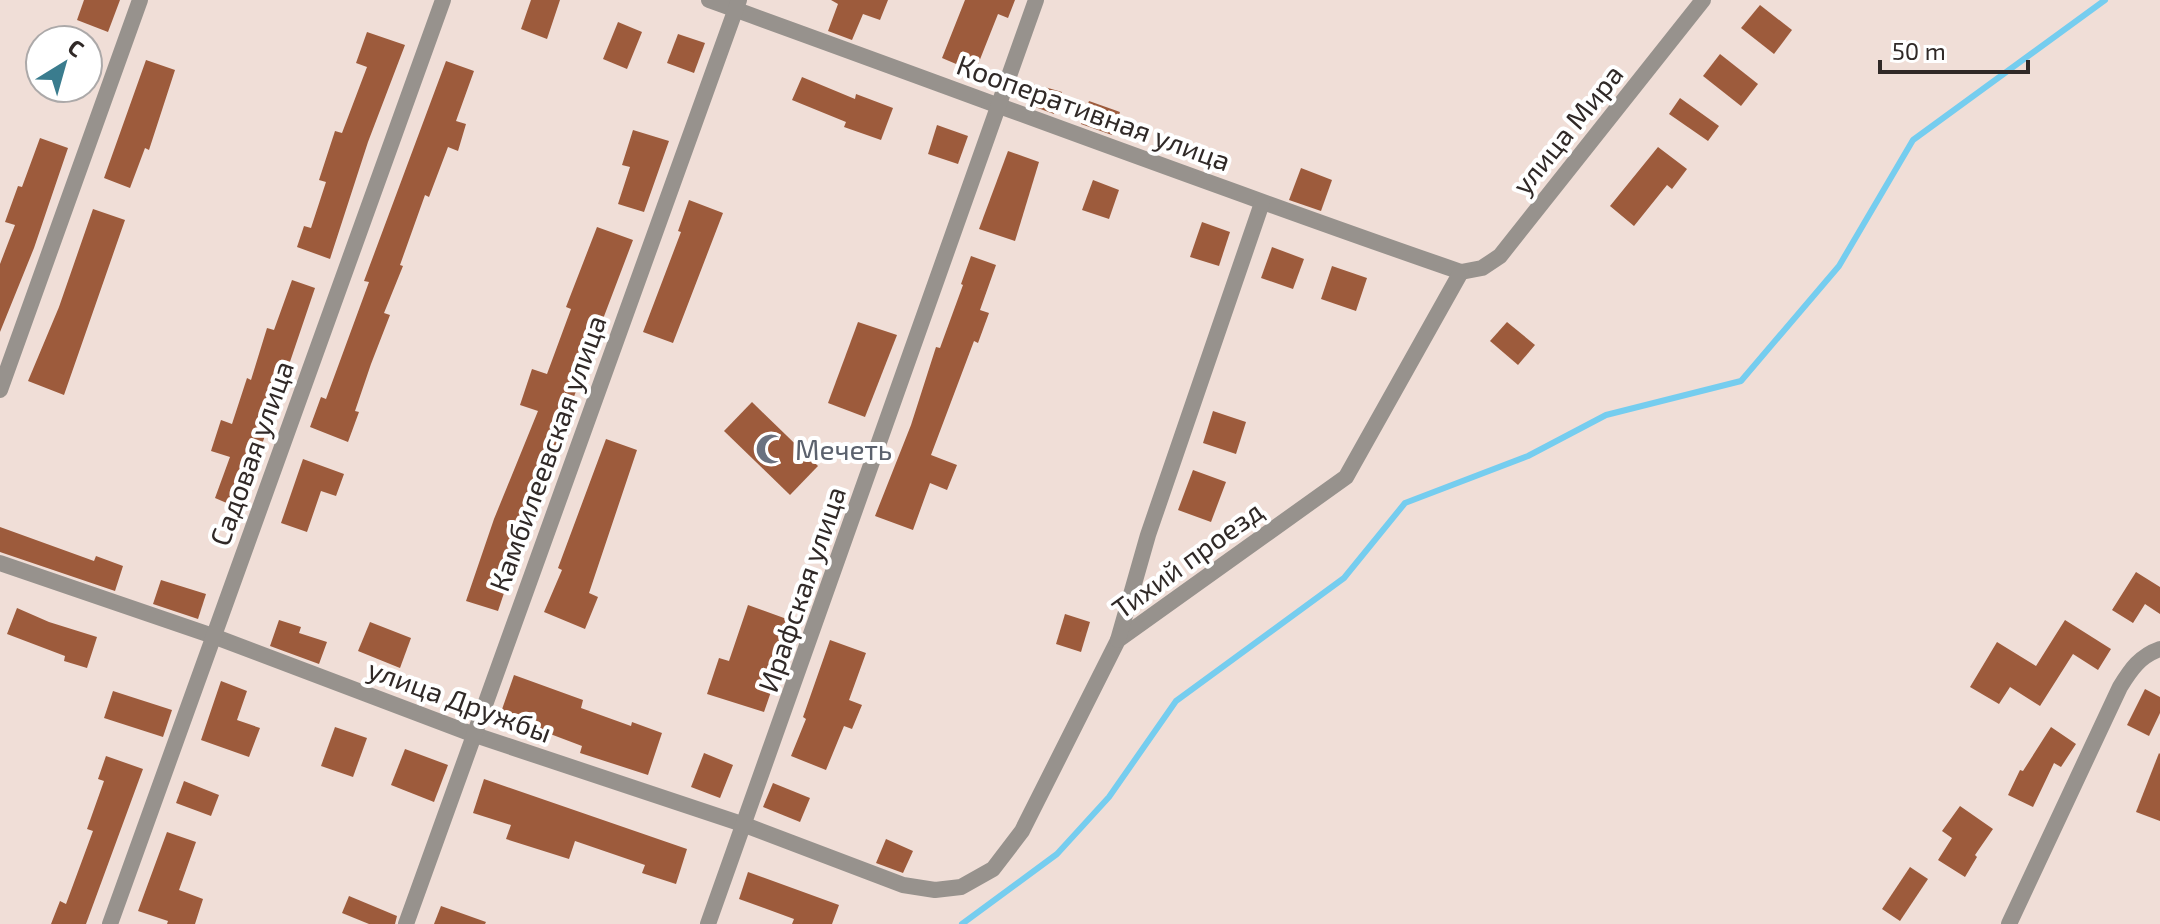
<svg xmlns="http://www.w3.org/2000/svg" width="2160" height="924" viewBox="0 0 2160 924" font-family="'Exo 2',sans-serif">
  <rect width="100%" height="100%" fill="#f0ded7"/>
  <g fill="none" stroke-linecap="round" stroke-linejoin="round">
    <path stroke="#75cdef" stroke-width="6" d="M 962,924 L 1057,854 L 1109,797 L 1176,701 L 1344,578 L 1405,503 L 1528,456 L 1606,415 L 1741,381 L 1839,266 L 1913,140 L 2105,0"/>
  </g>
  <g fill="#9d5b3c">
    <path d="M 84,0 L 120,0 L 108,32 L 77,20 Z"/>
    <path d="M 531,0 L 560,0 L 547,39 L 521,29 Z"/>
    <path d="M 831,0 L 888,0 L 880,20 L 863,14 L 852,40 L 828,31 L 838,4 Z"/>
    <path d="M 965,0 L 1015,0 L 1008,18 L 998,14 L 975,72 L 942,58 Z"/>
    <path d="M 1760,5 L 1792,30 L 1774,54 L 1741,28 Z"/>
    <path d="M 618,22 L 642,32 L 627,69 L 603,59 Z"/>
    <path d="M 367,32 L 405,45 L 368,142 L 330,259 L 297,247 L 304,226 L 311,228 L 326,182 L 319,180 L 335,131 L 342,133 L 367,67 L 356,63 Z"/>
    <path d="M 678,34 L 705,43 L 694,73 L 667,63 Z"/>
    <path d="M 1720,54 L 1758,84 L 1741,106 L 1703,76 Z"/>
    <path d="M 146,60 L 175,70 L 149,150 L 145,148 L 130,188 L 104,178 Z"/>
    <path d="M 446,61 L 474,71 L 456,121 L 466,124 L 458,151 L 448,147 L 429,197 L 425,195 L 400,265 L 403,266 L 384,313 L 390,315 L 371,364 L 355,411 L 359,412 L 348,442 L 310,427 L 321,397 L 326,399 L 369,282 L 364,281 Z"/>
    <path d="M 802,77 L 855,99 L 856,94 L 893,108 L 881,140 L 844,127 L 846,122 L 792,100 Z"/>
    <path d="M 1034,84 L 1062,92 L 1054,114 L 1027,104 Z"/>
    <path d="M 1680,98 L 1719,126 L 1708,141 L 1669,114 Z"/>
    <path d="M 1089,101 L 1120,112 L 1112,135 L 1081,124 Z"/>
    <path d="M 937,125 L 968,136 L 958,164 L 928,154 Z"/>
    <path d="M 633,130 L 669,141 L 644,212 L 618,204 L 630,167 L 622,165 Z"/>
    <path d="M 40,138 L 68,148 L 34,248 L 0,332 L 0,264 L 15,225 L 5,222 L 18,186 L 22,187 Z"/>
    <path d="M 1658,147 L 1687,169 L 1672,189 L 1667,185 L 1634,226 L 1610,206 Z"/>
    <path d="M 1008,151 L 1039,162 L 1015,241 L 979,229 Z"/>
    <path d="M 1301,168 L 1332,180 L 1321,211 L 1289,200 Z"/>
    <path d="M 1093,180 L 1119,190 L 1109,219 L 1082,210 Z"/>
    <path d="M 689,200 L 723,213 L 673,343 L 643,332 L 681,232 L 678,231 Z"/>
    <path d="M 93,209 L 125,220 L 64,395 L 28,381 L 59,307 Z"/>
    <path d="M 1202,222 L 1230,232 L 1219,266 L 1190,257 Z"/>
    <path d="M 597,227 L 633,240 L 584,369 L 526,530 L 518,561 L 515,560 L 498,611 L 466,601 L 494,519 L 538,411 L 520,405 L 532,369 L 547,374 L 571,309 L 566,307 Z"/>
    <path d="M 1272,247 L 1304,259 L 1293,289 L 1261,278 Z"/>
    <path d="M 971,256 L 996,265 L 980,310 L 989,313 L 978,343 L 974,341 L 931,455 L 957,465 L 947,490 L 930,483 L 913,530 L 875,516 L 911,425 L 936,347 L 940,348 L 963,285 L 961,284 Z"/>
    <path d="M 1332,266 L 1367,278 L 1356,311 L 1321,299 Z"/>
    <path d="M 292,280 L 315,288 L 255,465 L 252,464 L 236,507 L 215,498 L 230,457 L 211,451 L 221,420 L 232,424 L 247,378 L 251,380 L 267,328 L 274,330 Z"/>
    <path d="M 858,322 L 897,335 L 865,417 L 828,403 Z"/>
    <path d="M 1507,322 L 1535,345 L 1518,365 L 1490,341 Z"/>
    <path d="M 752,402 L 818,466 L 790,495 L 724,431 Z"/>
    <path d="M 1213,411 L 1246,422 L 1236,454 L 1203,443 Z"/>
    <path d="M 606,439 L 637,450 L 589,593 L 598,597 L 585,629 L 544,612 L 562,570 L 558,568 Z"/>
    <path d="M 303,459 L 344,474 L 336,496 L 321,491 L 307,532 L 281,523 Z"/>
    <path d="M 1193,470 L 1226,482 L 1211,522 L 1178,510 Z"/>
    <path d="M 0,527 L 94,561 L 96,556 L 123,566 L 115,591 L 0,552 Z"/>
    <path d="M 2136,572 L 2160,587 L 2160,614 L 2145,604 L 2133,623 L 2112,610 Z"/>
    <path d="M 161,580 L 206,594 L 198,619 L 153,604 Z"/>
    <path d="M 748,605 L 795,622 L 764,712 L 707,694 L 719,658 L 729,661 Z"/>
    <path d="M 17,608 L 49,622 L 97,637 L 87,668 L 64,661 L 65,656 L 7,634 Z"/>
    <path d="M 1065,614 L 1090,622 L 1081,652 L 1056,644 Z"/>
    <path d="M 279,620 L 301,627 L 299,633 L 327,642 L 319,664 L 270,646 Z"/>
    <path d="M 2065,620 L 2111,649 L 2098,670 L 2073,654 L 2040,706 L 2010,687 L 1999,704 L 1970,687 L 1997,642 L 2036,666 Z"/>
    <path d="M 370,622 L 411,638 L 400,668 L 358,651 Z"/>
    <path d="M 830,640 L 866,653 L 849,700 L 862,705 L 852,729 L 844,726 L 826,770 L 791,756 L 806,719 L 803,717 Z"/>
    <path d="M 514,675 L 583,700 L 581,708 L 631,726 L 632,722 L 662,733 L 648,775 L 580,753 L 582,746 L 500,715 Z"/>
    <path d="M 221,681 L 247,691 L 237,720 L 260,728 L 249,757 L 201,740 Z"/>
    <path d="M 2145,689 L 2160,697 L 2160,713 L 2149,736 L 2127,725 Z"/>
    <path d="M 113,691 L 172,710 L 163,737 L 104,718 Z"/>
    <path d="M 335,727 L 367,738 L 353,777 L 321,766 Z"/>
    <path d="M 2051,727 L 2076,744 L 2061,767 L 2054,763 L 2033,807 L 2008,795 L 2020,770 L 2023,771 Z"/>
    <path d="M 405,749 L 448,765 L 434,802 L 391,785 Z"/>
    <path d="M 704,753 L 733,765 L 720,798 L 691,787 Z"/>
    <path d="M 2159,753 L 2160,754 L 2160,821 L 2136,812 Z"/>
    <path d="M 106,756 L 143,769 L 86,924 L 51,924 L 60,901 L 66,904 L 93,831 L 87,829 L 104,781 L 98,779 Z"/>
    <path d="M 484,779 L 687,849 L 676,884 L 642,873 L 645,865 L 575,841 L 569,859 L 506,839 L 511,825 L 473,813 Z"/>
    <path d="M 184,781 L 219,795 L 211,816 L 176,803 Z"/>
    <path d="M 773,783 L 810,798 L 800,822 L 763,807 Z"/>
    <path d="M 1960,806 L 1993,829 L 1975,855 L 1977,857 L 1965,877 L 1938,860 L 1952,838 L 1942,831 Z"/>
    <path d="M 167,832 L 196,842 L 179,890 L 203,899 L 195,924 L 167,924 L 168,921 L 138,911 Z"/>
    <path d="M 886,839 L 913,851 L 903,873 L 876,863 Z"/>
    <path d="M 1910,867 L 1928,879 L 1900,921 L 1882,909 Z"/>
    <path d="M 748,872 L 839,905 L 832,924 L 792,924 L 794,919 L 739,899 Z"/>
    <path d="M 349,896 L 397,916 L 395,924 L 369,924 L 342,913 Z"/>
    <path d="M 441,906 L 486,922 L 485,924 L 434,924 Z"/>
  </g>
  <g fill="none" stroke-linecap="round" stroke-linejoin="round">
    <g stroke="#97928d" stroke-width="16">
      <path d="M 709,0 C 959,90 1209,185 1461,272"/>
      <path d="M 1461,272 L 1482,268 L 1500,256 L 1703,0"/>
      <path d="M 0,390 L 140,0"/>
      <path d="M 0,563 L 213,636 L 472,734 L 745,825 L 903,885 L 935,890 L 961,887 L 993,869 L 1022,831 L 1118,640 L 1346,477 L 1461,272"/>
      <path d="M 1118,640 L 1148,535 L 1262,203"/>
      <path d="M 110,924 L 443,0"/>
      <path d="M 406,924 L 739,0"/>
      <path d="M 708,924 L 1036,0"/>
      <path d="M 2009,924 L 2120,687 C 2131,669 2140,656 2160,649"/>
    </g>
  </g>
  <defs>
    <g id="mosque-bare" transform="scale(2.4)"><path d="M3.5-4.9A6 6 0 1 0 3.5 4.9A5 5 0 1 1 3.5-4.9Z" fill="#6b7280" stroke="#fff" stroke-width="2.5" paint-order="stroke"/></g>
  </defs>
  <g fill-rule="evenodd">
    <use href="#mosque-bare" x="771" y="449"/>
  </g>
  <g text-anchor="middle" dominant-baseline="central" stroke-width="8" stroke-linejoin="round" paint-order="stroke">
    <g font-size="28" fill="#302927" stroke="#fff">
      <text transform="translate(1094 112) rotate(20)">Кооперативная улица</text>
      <text transform="translate(1567 129) rotate(-51)">улица Мира</text>
      <text transform="translate(251 453) rotate(-70)">Садовая улица</text>
      <text transform="translate(547 453) rotate(-70)">Камбилеевская улица</text>
      <text transform="translate(1187 559) rotate(-36)">Тихий проезд</text>
      <text transform="translate(801 589) rotate(-71)">Ирафская улица</text>
      <text transform="translate(460 700) rotate(20)">улица Дружбы</text>
    </g>
    <g font-size="28" fill="#5b616d" stroke="#fff" text-anchor="start">
      <text x="795" y="449">Мечеть</text>
    </g>
  </g>
  <g transform="translate(64 64) rotate(37)"><circle r="38" fill="#ffffff" stroke="#aca9a9" stroke-width="2"/>
  <path d="M0-6L14 30L0 20L-14 30Z" fill="#3a7c8e"/>
  <text y="-12" font-size="22" font-weight="bold" text-anchor="middle" fill="#302927">С</text>
  </g>
  <path d="M1880 60v12h148v-12" fill="none" stroke="#302927" stroke-width="4"/>
  <text x="1892" y="60" font-size="24" fill="#302927" stroke="#ffffff" stroke-width="6" paint-order="stroke">50 m</text>
</svg>
